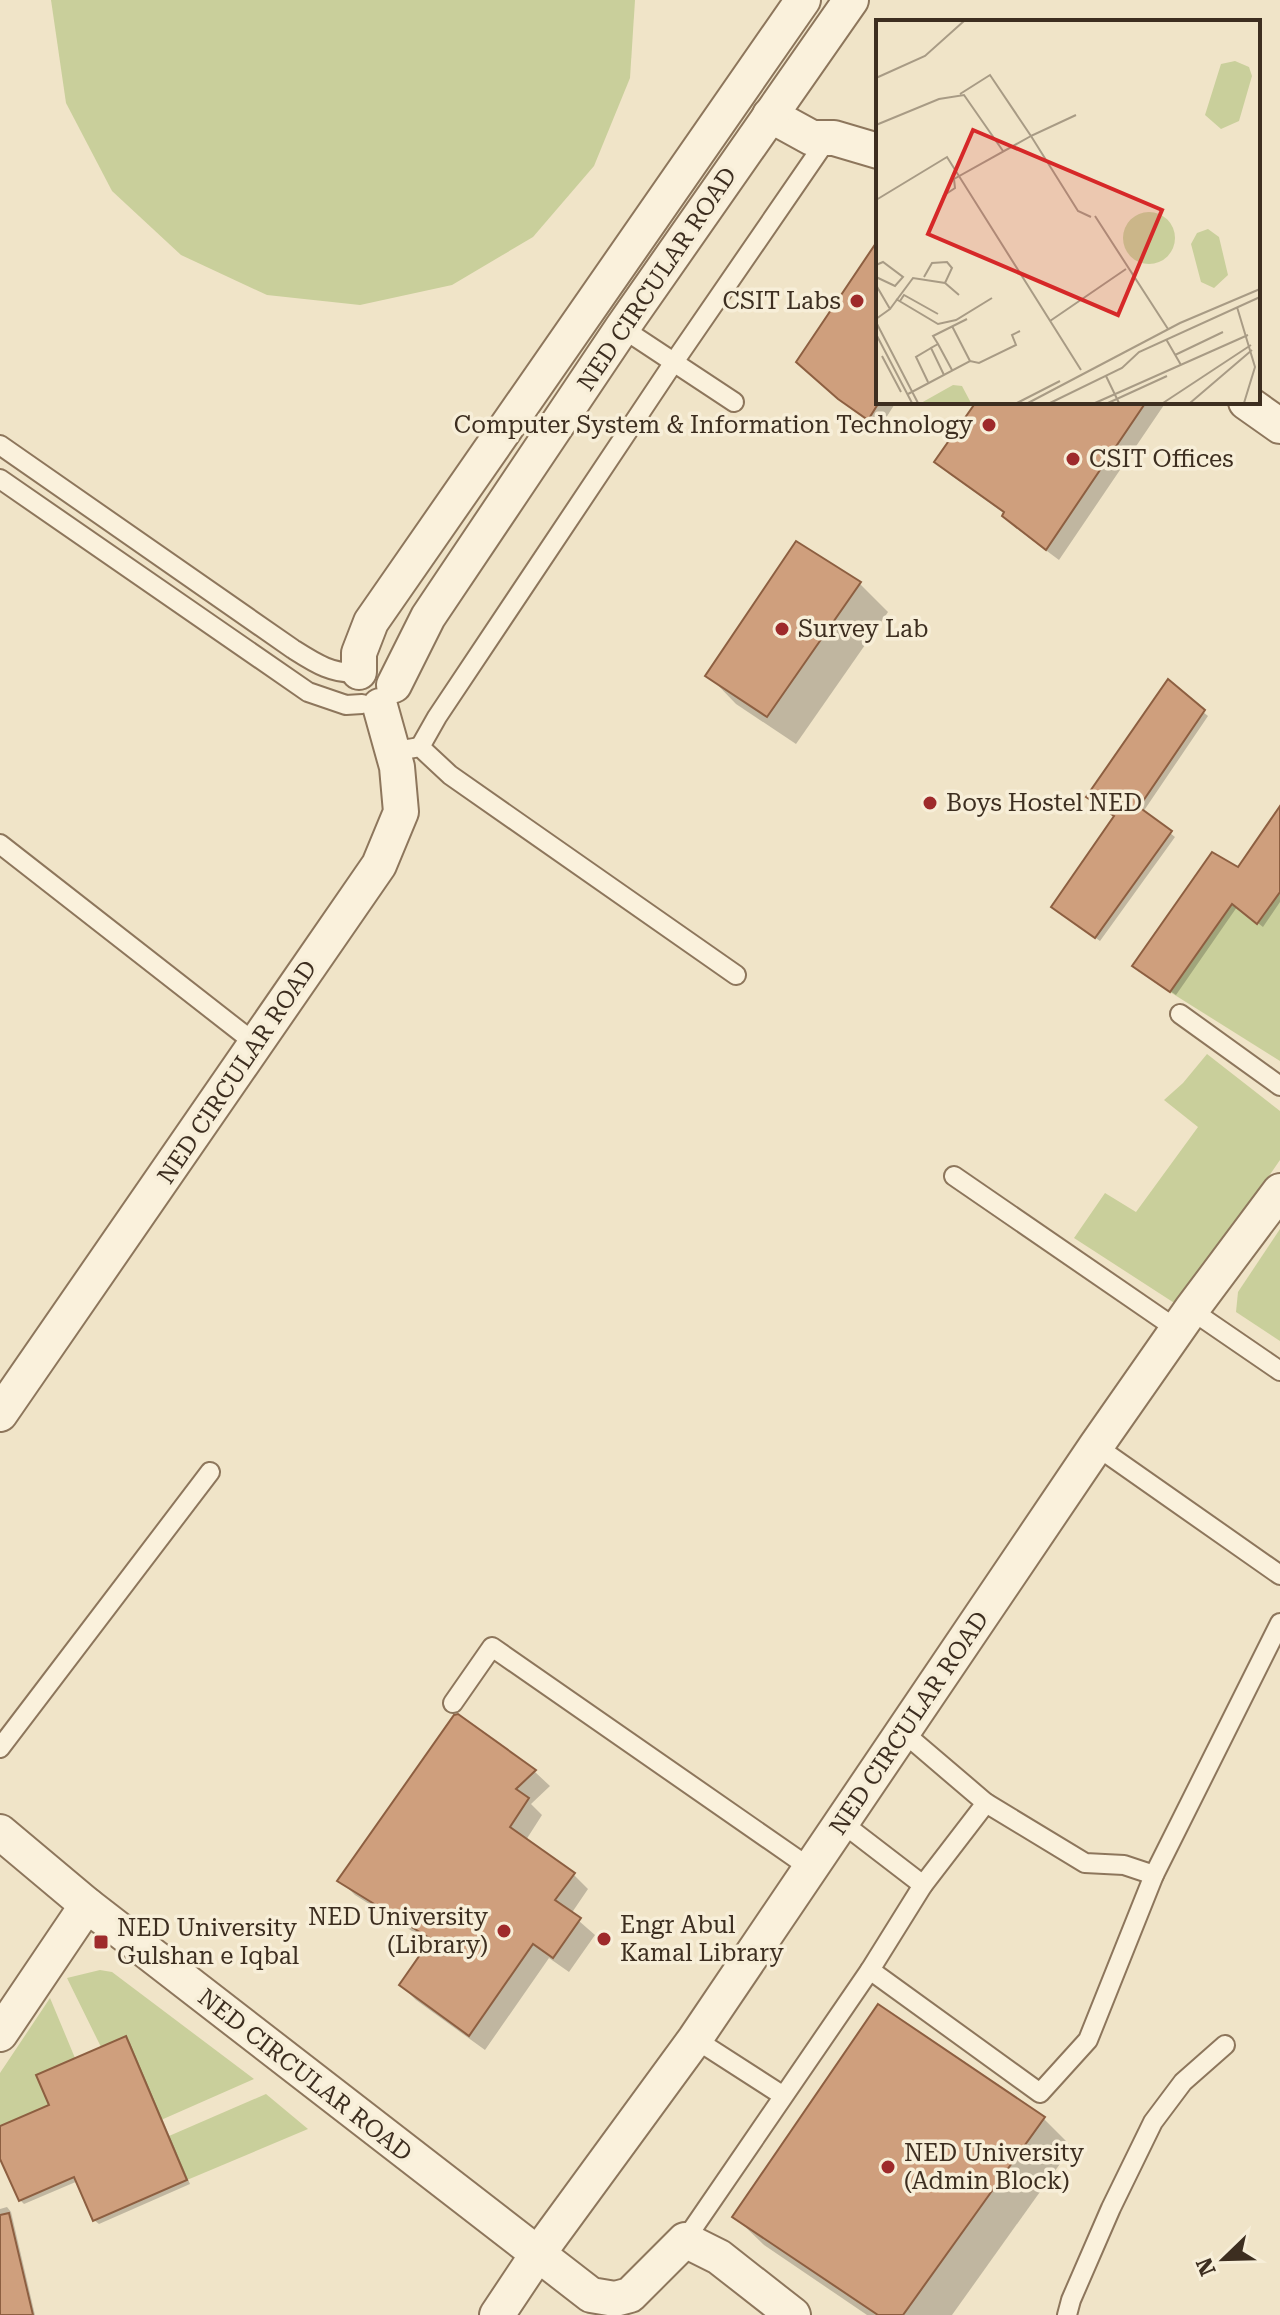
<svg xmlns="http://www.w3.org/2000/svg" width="1280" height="2315" viewBox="0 0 1280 2315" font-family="'Roboto Serif',serif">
  <rect width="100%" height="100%" fill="#f0e4c8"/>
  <g fill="#c9cf9b">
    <path d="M 51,0 L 635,0 L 630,78 L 594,166 L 533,237 L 452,285 L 360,305 L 267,295 L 181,255 L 112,191 L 66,103 Z"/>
    <path d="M 1280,892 L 1280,1061 L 1170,992 L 1232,904 L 1258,924 Z"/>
    <path d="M 1207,1054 L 1280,1111 L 1280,1160 L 1179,1306 L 1074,1238 L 1105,1193 L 1136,1212 L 1198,1127 L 1164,1100 L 1183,1083 Z"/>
    <path d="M 1280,1229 L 1280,1341 L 1236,1312 L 1238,1292 Z"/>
    <path d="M 100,1970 L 112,1972 L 254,2079 L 161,2120 L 126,2037 L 101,2047 L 67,1978 Z"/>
    <path d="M 50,1998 L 75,2058 L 37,2075 L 49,2105 L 0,2126 L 0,2073 Z"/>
    <path d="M 266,2094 L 308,2129 L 187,2180 L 169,2136 Z"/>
  </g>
  <g fill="#0003">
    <path d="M 878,243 L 878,402 L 896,402 L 879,429 L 851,409 L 808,372 Z"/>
    <path d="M 978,402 L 1166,402 L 1059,560 L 1016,528 L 1004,516 L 1005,514 L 949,474 L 937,462 Z"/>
    <path d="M 859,583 L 888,612 L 796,744 L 736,704 L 708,675 Z"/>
    <path d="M 1203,712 L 1208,716 L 1143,812 L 1175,837 L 1100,941 L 1058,911 L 1116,816 Z"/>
    <path d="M 1280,810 L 1280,902 L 1263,927 L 1237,907 L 1176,995 L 1139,970 L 1238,869 Z"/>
    <path d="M 458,1716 L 535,1772 L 550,1786 L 531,1804 L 542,1815 L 526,1840 L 573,1874 L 588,1889 L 571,1914 L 595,1935 L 569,1972 L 549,1958 L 485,2050 L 416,2000 L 401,1985 L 431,1943 L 355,1895 L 340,1880 Z"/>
    <path d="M 125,2039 L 130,2043 L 190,2184 L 99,2224 L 94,2220 L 78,2181 L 24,2204 L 20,2200 L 0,2154 L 0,2129 L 52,2106 Z"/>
    <path d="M 1043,2118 L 1072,2147 L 952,2315 L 867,2315 L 764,2245 L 735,2217 Z"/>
    <path d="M 7,2207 L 11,2212 L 35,2315 L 0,2315 L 0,2209 Z"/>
  </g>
  <g fill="#cf9f7d" stroke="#8d5f41" stroke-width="2">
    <path d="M 878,240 L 878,404 L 868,420 L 838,399 L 796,362 Z"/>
    <path d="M 976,402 L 1146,402 L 1046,550 L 1002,516 L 1004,512 L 934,462 Z"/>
    <path d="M 796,541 L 861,582 L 767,717 L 705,676 Z"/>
    <path d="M 1168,679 L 1205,710 L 1139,807 L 1172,831 L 1095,938 L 1051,907 L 1114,816 L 1086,797 Z"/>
    <path d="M 1280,806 L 1280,892 L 1257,924 L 1232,904 L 1170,992 L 1132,966 L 1212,852 L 1238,867 Z"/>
    <path d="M 458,1714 L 536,1770 L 516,1789 L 529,1798 L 510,1827 L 575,1873 L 555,1900 L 581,1918 L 553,1958 L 533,1944 L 469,2036 L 399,1985 L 431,1939 L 337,1881 L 454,1715 Z"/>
    <path d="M 878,2004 L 1045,2117 L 903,2315 L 878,2315 L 732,2217 Z"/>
    <path d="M 126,2036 L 187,2180 L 93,2221 L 74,2177 L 19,2201 L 0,2159 L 0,2126 L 49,2105 L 36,2075 Z"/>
    <path d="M 9,2213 L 33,2315 L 0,2315 L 0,2215 Z"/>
  </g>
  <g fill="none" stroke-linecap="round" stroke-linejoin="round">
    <g stroke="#8d765c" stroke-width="22">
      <g id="lane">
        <path d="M 622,328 L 734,402"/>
        <path d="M 0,445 L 293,649 C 315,663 333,675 359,672"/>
        <path d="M 0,479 L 308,692 L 346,705 L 362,704"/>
        <path d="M 420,747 L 437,717 L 674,362 L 828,138"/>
        <path d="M 408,749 L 420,747 L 450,775 L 736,975"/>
        <path d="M 0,844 L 256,1044"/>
        <path d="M 1180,1014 L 1280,1086"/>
        <path d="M 954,1176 L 1178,1330"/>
        <path d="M 1191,1310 L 1280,1371"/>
        <path d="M 1096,1446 L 1280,1575"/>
        <path d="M 453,1703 L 492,1647 L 810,1868"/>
        <path d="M 904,1733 L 986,1803 L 1085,1863 L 1124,1865 L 1154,1875"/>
        <path d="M 0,1748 L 210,1472"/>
        <path d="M 841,1822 L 923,1885"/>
        <path d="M 870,1970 L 1040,2093 L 1088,2040 L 1154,1875 L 1280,1623"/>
        <path d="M 695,2039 L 782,2095"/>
        <path d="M 685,2240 L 870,1970 L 923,1885 L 986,1803"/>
        <path d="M 1067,2315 L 1071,2300 L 1111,2208 L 1153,2122 L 1183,2082 L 1225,2045"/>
      </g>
    </g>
    <g stroke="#8d765c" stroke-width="38">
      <g id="street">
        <path d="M 770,115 L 812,138 L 834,138 L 878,151"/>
        <path d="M 1246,402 L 1280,426"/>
        <path d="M 359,672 L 359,653 L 371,622 L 803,0"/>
        <path d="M 394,685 L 428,617 L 622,328 L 851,0"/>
        <path d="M 0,1414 L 379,865 L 401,812 L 397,767 L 380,706"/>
        <path d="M 0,1832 L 87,1905 L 591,2295 L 615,2299 L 630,2295 L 685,2240 L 719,2257 L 793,2315"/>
        <path d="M 0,2034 L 87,1905"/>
        <path d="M 497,2315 L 537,2255 L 695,2039 L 1096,1446 L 1191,1310 L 1280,1191"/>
      </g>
    </g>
    <use href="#lane" stroke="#faf1dc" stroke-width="18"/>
    <use href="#street" stroke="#faf1dc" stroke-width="34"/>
  </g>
  <g fill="#9e2a2b" stroke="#f7eed8" stroke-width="3">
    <circle cx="857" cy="301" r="8"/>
    <circle cx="989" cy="425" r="8"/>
    <circle cx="1073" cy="459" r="8"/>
    <circle cx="782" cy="629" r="8"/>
    <circle cx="930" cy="803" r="8"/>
    <circle cx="504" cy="1931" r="8"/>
    <circle cx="604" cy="1939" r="8"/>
    <rect x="93" y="1934" width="16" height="16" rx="4"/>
    <circle cx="888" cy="2167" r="8"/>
  </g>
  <g text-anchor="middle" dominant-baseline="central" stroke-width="7" stroke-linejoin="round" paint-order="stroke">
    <g font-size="24" fill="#3d2e20" stroke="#f7eed8">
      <text transform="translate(657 279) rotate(-56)">NED CIRCULAR ROAD</text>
      <text transform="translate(237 1072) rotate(-56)">NED CIRCULAR ROAD</text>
      <text transform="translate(909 1723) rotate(-56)">NED CIRCULAR ROAD</text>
      <text transform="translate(305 2075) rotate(38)">NED CIRCULAR ROAD</text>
    </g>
    <g font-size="24" fill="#3d2e20" stroke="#f7eed8" text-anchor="start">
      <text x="841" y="301" text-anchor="end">CSIT Labs</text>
      <text x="973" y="425" text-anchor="end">Computer System &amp; Information Technology</text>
      <text x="1089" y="459">CSIT Offices</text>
      <text x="798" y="629">Survey Lab</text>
      <text x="946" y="803">Boys Hostel NED</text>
      <text x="488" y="1917" text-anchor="end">NED University<tspan x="488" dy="28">(Library)</tspan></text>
      <text x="620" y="1925">Engr Abul<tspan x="620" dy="28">Kamal Library</tspan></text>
      <text x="117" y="1928">NED University<tspan x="117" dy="28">Gulshan e Iqbal</tspan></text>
      <text x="904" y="2153">NED University<tspan x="904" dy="28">(Admin Block)</tspan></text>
    </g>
  </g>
  <g transform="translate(876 20)">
    <rect width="384" height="384" fill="#f0e4c8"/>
    <path d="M 359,41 L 373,47 L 376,56 L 363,101 L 345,109 L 329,95 L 345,44 ZM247 218a26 26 0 1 1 52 0a26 26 0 1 1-52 0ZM 332,209 L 343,217 L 352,255 L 338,268 L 325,262 L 315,224 L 321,213 ZM 77,365 L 86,366 L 95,383 L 45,383 Z" fill="#c9cf9b"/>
    <path fill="none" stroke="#a89b85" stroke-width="2" d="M 0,58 L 49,36 L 88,1M 84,74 L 114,55 L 155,116 L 200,95M 0,105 L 63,79 L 88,75 L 127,131M 67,176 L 79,168 L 78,159 L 155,116 L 202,191 L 215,197M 0,180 L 71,137 L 205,350M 219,196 L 292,309M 0,245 L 7,242 L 27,257 L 19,266 L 0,257M 48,257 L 56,243 L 71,242 L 76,248 L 69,263M 0,265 L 14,289 L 0,299M 20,279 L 62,304 L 80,300 L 116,278M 24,281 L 28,275 L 62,294M 361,287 L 379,347 L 368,383M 14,289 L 37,258 L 69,263 L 83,275M 174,301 L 250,249M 0,302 L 42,383M 76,306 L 94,341M 0,314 L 36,383M 290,319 L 305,345M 62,324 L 76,350M 299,335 L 347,312M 6,336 L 25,372M 68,355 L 55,328 L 62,324 L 57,316 L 91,299M 230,356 L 243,383M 52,362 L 40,337 L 55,328M 32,374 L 94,341 L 103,343 L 140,325 L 136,315 L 144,311M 141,383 L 184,361M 152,383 L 304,303 L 384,269M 174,383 L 246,348 L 263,332 L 384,277M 219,383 L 372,315M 232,383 L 291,356M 287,383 L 375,325M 314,383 L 376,330"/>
    <path fill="#d62828" fill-opacity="0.15" stroke="#d62828" stroke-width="4" d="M 97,110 L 286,190 L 242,295 L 52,214 Z"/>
    <rect width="384" height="384" fill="none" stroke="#3d2e20" stroke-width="4"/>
  </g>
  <g transform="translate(1224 2259) rotate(247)" stroke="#f7eed8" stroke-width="6" paint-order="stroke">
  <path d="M0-6L14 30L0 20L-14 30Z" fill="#3d2e20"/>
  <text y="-12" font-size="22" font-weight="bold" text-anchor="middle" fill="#3d2e20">N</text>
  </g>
</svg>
